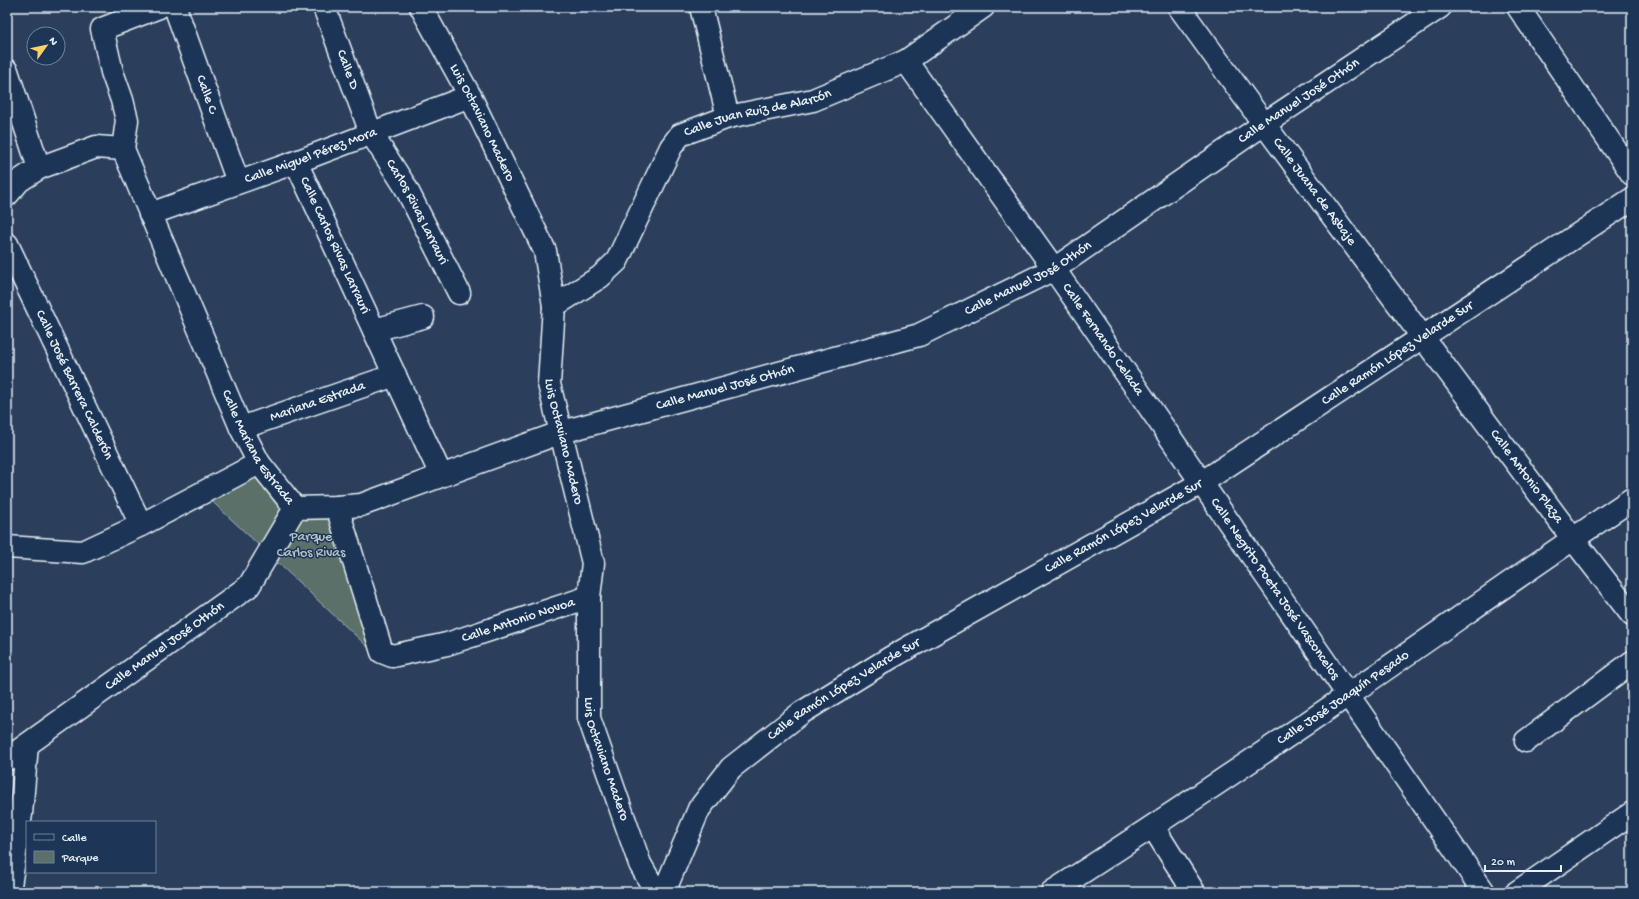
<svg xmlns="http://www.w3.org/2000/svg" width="1639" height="899" viewBox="0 0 1639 899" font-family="'Gochi Hand',sans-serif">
  <rect width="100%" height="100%" fill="#2b3f5c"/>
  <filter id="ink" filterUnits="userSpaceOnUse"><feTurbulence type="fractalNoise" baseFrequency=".025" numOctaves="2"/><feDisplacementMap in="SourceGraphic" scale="8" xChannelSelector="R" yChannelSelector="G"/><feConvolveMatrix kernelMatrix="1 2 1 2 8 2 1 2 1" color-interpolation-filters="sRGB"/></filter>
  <g filter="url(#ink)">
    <path fill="#5b706b" stroke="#a2b0b2" d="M 257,465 L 289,508 L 338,510 L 370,649 L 202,492 Z"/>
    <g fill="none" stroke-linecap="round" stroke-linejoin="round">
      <g stroke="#e8f1f8" stroke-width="25">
        <g id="minor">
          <path id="s1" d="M 175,7 L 238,182"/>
          <path id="s2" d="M 324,7 L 371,133 L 405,186 L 459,293"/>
          <path id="s3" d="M 421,7 L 470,96 L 545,251 L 554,306 L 549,384 L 593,563 L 589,597 L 589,718 L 640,864 L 656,892"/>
          <path d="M 701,7 L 728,117"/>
          <path id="s4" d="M 1179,7 L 1264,124 L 1573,539 L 1632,615"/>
          <path d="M 1518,7 L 1632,174"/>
          <path id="s5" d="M 906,61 L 1054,269 L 1484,892"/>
          <path d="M 7,71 L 39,168"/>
          <path id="s6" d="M 123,149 L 241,428 L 259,463 L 295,508 L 337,507 L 361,505 L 562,432 L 919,335 L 1054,269 L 1264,124 L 1440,7"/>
          <path d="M 123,149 L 127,120 L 122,100 L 112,72 L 102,29 L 159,7"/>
          <path id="s7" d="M 296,162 L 441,475"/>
          <path d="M 7,195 L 19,181 L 39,168 L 96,147 L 123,149"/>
          <path id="s8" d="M 150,214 L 296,162 L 470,96"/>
          <path id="s9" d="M 7,244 L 141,525"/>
          <path id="s10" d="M 554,306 L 600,277 L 617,261 L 671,147 L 680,135 L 728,117 L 813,100 L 906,61 L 983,7"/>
          <path d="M 374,330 L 423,317"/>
          <path id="s11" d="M 241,428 L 395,375"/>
          <path id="s12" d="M 337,507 L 382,652 L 392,656 L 447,644 L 589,597"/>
          <path d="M 7,547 L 83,552 L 141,525 L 259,463"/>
          <path d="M 1526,741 L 1632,662"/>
          <path id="s13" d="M 7,759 L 249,586 L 295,508"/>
          <path d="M 1153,827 L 1194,892"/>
          <path d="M 9,892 L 21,814 L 27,745"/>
          <path id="s14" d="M 664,892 L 699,809 L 731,768 L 801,713 L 890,658 L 1201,483 L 1632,199"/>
          <path id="s15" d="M 1052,892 C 1151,828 1250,762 1348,695 C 1443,630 1536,563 1632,499"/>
          <path d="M 1517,892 L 1632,813"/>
        </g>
      </g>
      <use href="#minor" stroke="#1d3557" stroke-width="22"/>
    </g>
  </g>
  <g text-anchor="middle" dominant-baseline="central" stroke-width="3" stroke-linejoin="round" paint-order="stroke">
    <g font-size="14" fill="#e8f1f8" stroke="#1d3557">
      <text stroke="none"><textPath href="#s2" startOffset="67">Calle D</textPath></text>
      <text stroke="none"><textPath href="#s1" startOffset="93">Calle C</textPath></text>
      <text stroke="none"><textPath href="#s6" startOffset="1497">Calle Manuel José Othón</textPath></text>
      <text stroke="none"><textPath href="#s10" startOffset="300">Calle Juan Ruiz de Alarcón</textPath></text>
      <text stroke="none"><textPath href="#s3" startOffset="131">Luis Octaviano Madero</textPath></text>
      <text stroke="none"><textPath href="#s8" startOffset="171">Calle Miguel Pérez Mora</textPath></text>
      <text stroke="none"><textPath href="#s4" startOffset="229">Calle Juana de Asbaje</textPath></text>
      <text stroke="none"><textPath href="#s2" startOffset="226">Carlos Rivas Larrauri</textPath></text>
      <text stroke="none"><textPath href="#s7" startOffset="92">Calle Carlos Rivas Larrauri</textPath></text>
      <text stroke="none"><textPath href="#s6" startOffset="1173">Calle Manuel José Othón</textPath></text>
      <text stroke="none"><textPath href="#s5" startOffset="341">Calle Fernando Celada</textPath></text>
      <text stroke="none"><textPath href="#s14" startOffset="928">Calle Ramón López Velarde Sur</textPath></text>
      <text stroke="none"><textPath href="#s9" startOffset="156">Calle José Barrera Calderón</textPath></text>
      <text stroke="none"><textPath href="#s6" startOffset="849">Calle Manuel José Othón</textPath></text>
      <text stroke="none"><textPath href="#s11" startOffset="81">Mariana Estrada</textPath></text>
      <text stroke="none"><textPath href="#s3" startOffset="467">Luis Octaviano Madero</textPath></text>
      <text stroke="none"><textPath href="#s6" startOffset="328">Calle Mariana Estrada</textPath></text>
      <text stroke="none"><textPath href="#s4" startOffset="584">Calle Antonio Plaza</textPath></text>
      <text stroke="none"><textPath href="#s14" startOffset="604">Calle Ramón López Velarde Sur</textPath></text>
      <text stroke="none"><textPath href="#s5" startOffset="644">Calle Negrito Poeta José Vasconcelos</textPath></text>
      <text stroke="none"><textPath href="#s12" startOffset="294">Calle Antonio Novoa</textPath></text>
      <text stroke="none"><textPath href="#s13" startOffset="194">Calle Manuel José Othón</textPath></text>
      <text stroke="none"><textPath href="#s14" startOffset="280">Calle Ramón López Velarde Sur</textPath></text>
      <text stroke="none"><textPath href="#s15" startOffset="350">Calle José Joaquín Pesado</textPath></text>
      <text stroke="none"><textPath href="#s3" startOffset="791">Luis Octaviano Madero</textPath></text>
    </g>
    <g font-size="14" fill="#b7c4c7" stroke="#1d3557">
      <text x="311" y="537">Parque<tspan x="311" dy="16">Carlos Rivas</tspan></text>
    </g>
  </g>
  <rect width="1639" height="899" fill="none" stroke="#1d3557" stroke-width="24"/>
  <rect x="12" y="12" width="1615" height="875" fill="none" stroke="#e8f1f8" stroke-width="1.5" filter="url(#ink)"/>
  <rect x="26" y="821" width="130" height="52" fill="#1d3557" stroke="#6e8097"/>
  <rect x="34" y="834" width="20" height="6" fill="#1d3557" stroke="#6e8097"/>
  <text x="62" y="841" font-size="12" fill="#e8f1f8">Calle</text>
  <rect x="34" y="851" width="20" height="12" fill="#5b706b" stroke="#6e8097"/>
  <text x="62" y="861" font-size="12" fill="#e8f1f8">Parque</text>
  <g transform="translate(46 46) rotate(57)"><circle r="19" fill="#1d3557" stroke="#6e8097"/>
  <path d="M0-3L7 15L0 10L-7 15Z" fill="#ffd166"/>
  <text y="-6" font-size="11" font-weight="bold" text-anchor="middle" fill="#e8f1f8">N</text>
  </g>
  <path d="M1485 865v6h76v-6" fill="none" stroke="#e8f1f8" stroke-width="2"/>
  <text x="1491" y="865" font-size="12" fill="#e8f1f8" stroke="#1d3557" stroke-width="3" paint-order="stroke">20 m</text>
</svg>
